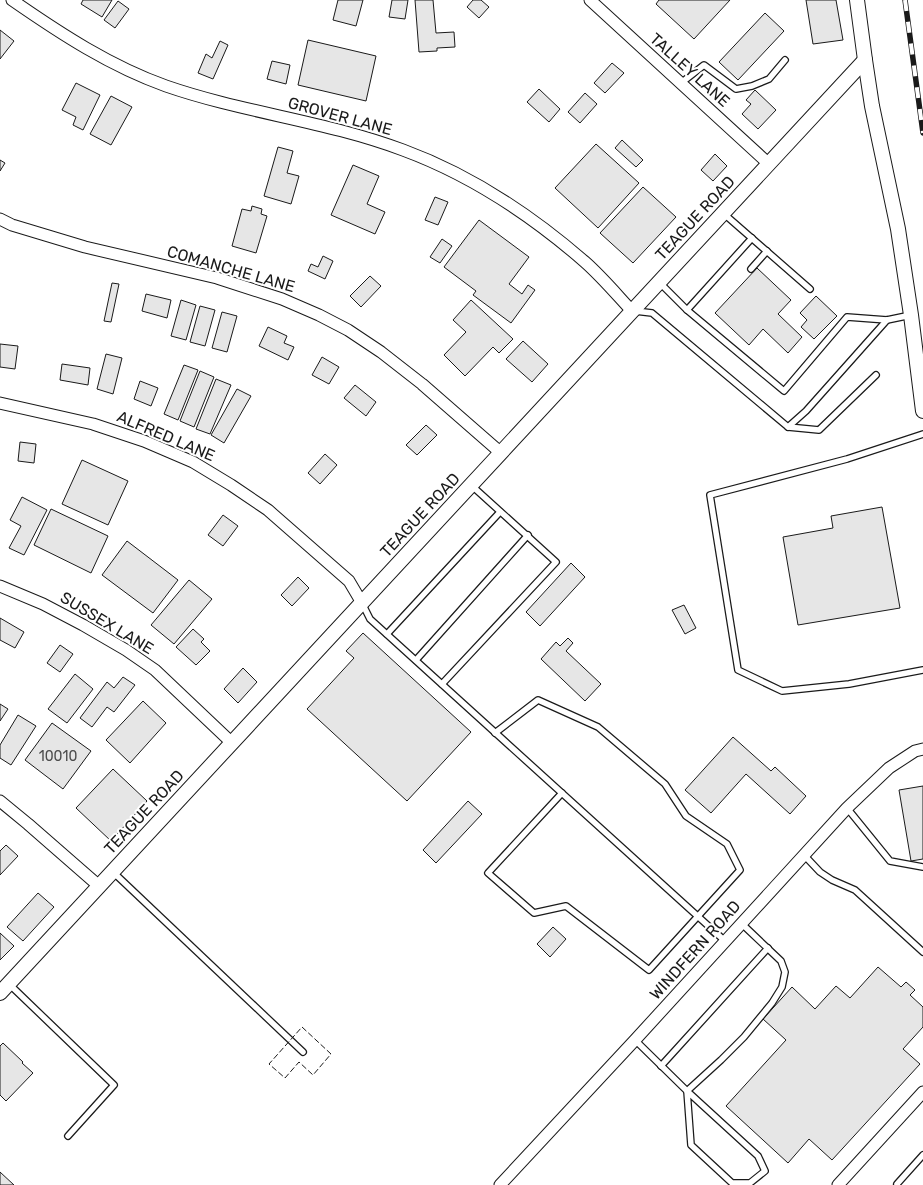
<svg xmlns="http://www.w3.org/2000/svg" width="923" height="1185" viewBox="0 0 923 1185" font-family="Rubik,sans-serif">
  <rect width="100%" height="100%" fill="#fff"/>
  <g fill="#e6e6e6" stroke="#1a1a1a">
    <path d="M 83,0 L 112,0 L 102,17 L 81,4 Z"/>
    <path d="M 338,0 L 363,0 L 356,26 L 333,20 Z"/>
    <path d="M 392,0 L 408,0 L 405,19 L 389,17 Z"/>
    <path d="M 415,0 L 433,0 L 436,33 L 454,32 L 455,47 L 437,48 L 437,51 L 419,52 Z"/>
    <path d="M 473,0 L 481,0 L 489,7 L 479,18 L 467,7 Z"/>
    <path d="M 659,0 L 730,0 L 694,39 L 656,4 Z"/>
    <path d="M 806,0 L 836,0 L 843,40 L 813,44 Z"/>
    <path d="M 118,1 L 129,9 L 115,28 L 104,20 Z"/>
    <path d="M 765,13 L 784,31 L 738,80 L 719,62 Z"/>
    <path d="M 0,30 L 14,41 L 0,59 Z"/>
    <path d="M 308,40 L 376,56 L 366,101 L 298,85 Z"/>
    <path d="M 220,41 L 228,45 L 213,79 L 198,73 L 206,54 L 212,58 Z"/>
    <path d="M 272,61 L 290,65 L 286,84 L 267,79 Z"/>
    <path d="M 612,63 L 624,73 L 605,93 L 594,83 Z"/>
    <path d="M 76,83 L 100,95 L 83,130 L 73,125 L 76,117 L 62,110 Z"/>
    <path d="M 539,89 L 560,109 L 549,122 L 527,102 Z"/>
    <path d="M 755,90 L 776,110 L 758,129 L 742,114 L 751,104 L 746,100 Z"/>
    <path d="M 585,93 L 597,104 L 580,123 L 568,112 Z"/>
    <path d="M 111,96 L 132,107 L 111,145 L 90,134 Z"/>
    <path d="M 622,140 L 643,160 L 636,167 L 615,148 Z"/>
    <path d="M 596,144 L 639,183 L 598,228 L 555,188 Z"/>
    <path d="M 278,147 L 293,151 L 287,173 L 299,176 L 291,204 L 264,196 Z"/>
    <path d="M 715,154 L 727,166 L 713,181 L 701,170 Z"/>
    <path d="M 0,160 L 5,163 L 0,171 Z"/>
    <path d="M 353,165 L 379,176 L 367,204 L 385,212 L 375,234 L 331,215 Z"/>
    <path d="M 643,187 L 676,217 L 633,263 L 600,233 Z"/>
    <path d="M 435,197 L 448,202 L 438,225 L 425,220 Z"/>
    <path d="M 252,206 L 262,209 L 261,214 L 267,216 L 256,253 L 232,246 L 242,209 L 251,211 Z"/>
    <path d="M 479,220 L 529,257 L 509,284 L 522,294 L 528,285 L 535,290 L 511,323 L 473,295 L 476,291 L 444,267 Z"/>
    <path d="M 442,239 L 452,246 L 440,263 L 430,257 Z"/>
    <path d="M 323,256 L 333,261 L 325,279 L 308,271 L 311,264 L 318,267 Z"/>
    <path d="M 757,268 L 791,300 L 778,314 L 802,337 L 788,353 L 763,329 L 749,345 L 715,313 Z"/>
    <path d="M 370,276 L 381,286 L 361,307 L 350,296 Z"/>
    <path d="M 112,283 L 119,284 L 111,322 L 104,321 Z"/>
    <path d="M 146,294 L 171,300 L 167,318 L 142,311 Z"/>
    <path d="M 816,296 L 837,316 L 814,339 L 801,327 L 807,320 L 800,313 Z"/>
    <path d="M 181,300 L 196,305 L 186,340 L 171,336 Z"/>
    <path d="M 471,300 L 513,339 L 499,353 L 493,347 L 465,376 L 444,355 L 466,332 L 453,320 Z"/>
    <path d="M 200,306 L 215,310 L 205,346 L 190,342 Z"/>
    <path d="M 222,312 L 237,316 L 227,352 L 212,348 Z"/>
    <path d="M 268,327 L 287,336 L 284,343 L 294,347 L 288,360 L 259,346 Z"/>
    <path d="M 523,341 L 548,364 L 532,382 L 506,359 Z"/>
    <path d="M 0,344 L 18,346 L 15,369 L 0,367 Z"/>
    <path d="M 106,354 L 122,358 L 113,394 L 97,389 Z"/>
    <path d="M 322,357 L 339,367 L 329,384 L 312,375 Z"/>
    <path d="M 62,364 L 90,368 L 88,385 L 60,380 Z"/>
    <path d="M 184,365 L 198,370 L 178,420 L 164,414 Z"/>
    <path d="M 200,371 L 214,377 L 194,427 L 180,421 Z"/>
    <path d="M 216,379 L 231,385 L 210,434 L 196,429 Z"/>
    <path d="M 140,381 L 158,388 L 151,406 L 134,399 Z"/>
    <path d="M 355,385 L 376,402 L 366,416 L 344,398 Z"/>
    <path d="M 237,389 L 251,396 L 224,443 L 211,435 Z"/>
    <path d="M 426,425 L 437,435 L 417,455 L 406,445 Z"/>
    <path d="M 20,442 L 36,444 L 34,463 L 18,461 Z"/>
    <path d="M 325,454 L 337,465 L 320,484 L 308,473 Z"/>
    <path d="M 82,460 L 128,481 L 108,525 L 62,504 Z"/>
    <path d="M 22,497 L 47,510 L 24,555 L 9,548 L 21,526 L 10,520 Z"/>
    <path d="M 882,507 L 900,608 L 798,625 L 783,537 L 833,528 L 831,516 Z"/>
    <path d="M 51,509 L 108,536 L 91,573 L 34,545 Z"/>
    <path d="M 223,515 L 238,526 L 223,546 L 208,535 Z"/>
    <path d="M 127,541 L 178,580 L 153,613 L 102,575 Z"/>
    <path d="M 571,563 L 585,577 L 540,626 L 526,612 Z"/>
    <path d="M 298,577 L 309,588 L 292,606 L 281,595 Z"/>
    <path d="M 189,580 L 212,599 L 174,644 L 151,625 Z"/>
    <path d="M 684,605 L 696,628 L 685,634 L 672,610 Z"/>
    <path d="M 0,618 L 24,632 L 15,648 L 0,640 Z"/>
    <path d="M 193,629 L 204,639 L 201,642 L 210,651 L 196,665 L 176,647 Z"/>
    <path d="M 363,633 L 471,732 L 407,801 L 307,709 L 354,658 L 346,651 Z"/>
    <path d="M 568,638 L 573,643 L 566,651 L 601,684 L 585,701 L 541,659 L 556,642 L 560,646 Z"/>
    <path d="M 60,645 L 73,654 L 60,672 L 47,663 Z"/>
    <path d="M 243,668 L 257,682 L 238,703 L 224,689 Z"/>
    <path d="M 75,674 L 93,689 L 67,723 L 48,709 Z"/>
    <path d="M 123,677 L 135,685 L 114,712 L 107,707 L 92,727 L 80,718 L 107,682 L 114,688 Z"/>
    <path d="M 143,701 L 166,723 L 130,763 L 106,740 Z"/>
    <path d="M 0,704 L 8,709 L 0,721 Z"/>
    <path d="M 18,715 L 36,726 L 11,765 L 0,758 L 0,745 Z"/>
    <path d="M 52,723 L 91,751 L 63,789 L 25,760 Z"/>
    <path d="M 733,737 L 771,771 L 775,767 L 806,796 L 790,814 L 746,774 L 711,813 L 685,790 Z"/>
    <path d="M 113,769 L 147,801 L 111,841 L 76,808 Z"/>
    <path d="M 923,786 L 923,859 L 911,861 L 899,790 Z"/>
    <path d="M 468,801 L 482,814 L 436,863 L 423,850 Z"/>
    <path d="M 6,845 L 18,856 L 0,875 L 0,851 Z"/>
    <path d="M 38,893 L 54,907 L 23,941 L 7,927 Z"/>
    <path d="M 553,927 L 566,939 L 550,957 L 537,944 Z"/>
    <path d="M 0,933 L 14,946 L 0,960 Z"/>
    <path d="M 878,967 L 901,987 L 906,982 L 915,990 L 910,995 L 923,1007 L 923,1027 L 903,1049 L 920,1064 L 832,1160 L 809,1139 L 788,1163 L 726,1106 L 786,1040 L 763,1019 L 792,987 L 815,1009 L 836,986 L 850,998 Z"/>
    <path d="M 3,1043 L 23,1062 L 22,1063 L 33,1073 L 6,1101 L 0,1095 L 0,1046 Z"/>
    <path d="M 0,1172 L 14,1185 L 0,1185 Z"/>
  </g>
  <g fill="none" stroke-linecap="round" stroke-linejoin="round">
    <g stroke="#1a1a1a" stroke-width="8">
      <g id="service">
        <path d="M 681,83 L 704,65 L 736,89 L 752,86 L 769,79 L 785,60"/>
        <path d="M 723,213 L 810,289"/>
        <path d="M 751,269 L 767,251"/>
        <path d="M 659,282 L 687,310 L 784,391 L 847,317 L 887,320 L 911,315"/>
        <path d="M 687,310 L 752,238"/>
        <path d="M 635,311 L 652,313 L 788,427 L 819,430 L 876,375"/>
        <path d="M 788,427 L 806,411 L 887,320"/>
        <path d="M 923,434 L 847,459 L 710,495 L 738,670 L 782,691 L 849,684 L 923,670"/>
        <path d="M 362,603 L 370,619 L 725,941"/>
        <path d="M 387,634 L 500,512"/>
        <path d="M 416,660 L 528,535"/>
        <path d="M 442,684 L 556,562 L 471,485"/>
        <path d="M 495,733 L 538,700 L 598,727 L 665,784 L 686,816 L 727,844 L 740,870 L 649,970 L 566,906 L 534,913 L 488,873 L 562,793"/>
        <path d="M 847,808 L 890,861 L 923,867"/>
        <path d="M 804,855 L 820,872 L 832,880 L 855,890 L 866,900 L 923,952"/>
        <path d="M 113,872 L 303,1052"/>
        <path d="M 9,984 L 114,1085 L 68,1136"/>
        <path d="M 635,1040 L 687,1091 L 721,1060 L 744,1037 L 772,1003 L 782,987 L 785,972 L 781,961 L 741,923"/>
        <path d="M 661,1066 L 768,948"/>
        <path d="M 687,1091 L 758,1156 L 765,1171 L 750,1183 L 732,1183 L 691,1145 Z"/>
        <path d="M 897,1184 L 923,1155"/>
      </g>
    </g>
    <g stroke="#1a1a1a" stroke-width="13">
      <g id="minor">
        <path d="M 12,0 C 61,34 110,66 166,86 C 244,113 326,121 403,150 C 471,175 531,215 585,262 C 602,277 617,295 632,311"/>
        <path d="M 590,0 L 769,164"/>
        <path d="M 0,219 L 12,225 L 85,247 L 217,278 L 282,299 L 319,315 L 348,330 L 381,352 L 422,384 L 501,453"/>
        <path d="M 0,403 L 93,424 L 144,441 L 193,462 L 231,485 L 268,510 L 349,581 L 362,603"/>
        <path d="M 0,586 L 43,604 L 83,625 L 126,650 L 155,670 L 232,743"/>
        <path d="M 0,801 L 28,824 L 99,886"/>
        <path d="M 500,1185 L 635,1040 L 847,808 L 889,768 L 915,751 L 923,749"/>
        <path d="M 838,1185 L 923,1092"/>
      </g>
    </g>
    <g stroke="#1a1a1a" stroke-width="16">
      <g id="tertiary">
        <path d="M 857,0 L 865,60 L 872,106 L 898,229 L 911,315 L 923,411"/>
        <path d="M 0,993 L 865,60"/>
      </g>
    </g>
    <use href="#service" stroke="#fff" stroke-width="5.5"/>
    <use href="#minor" stroke="#fff" stroke-width="11"/>
    <use href="#tertiary" stroke="#fff" stroke-width="14"/>
    <g stroke="#1a1a1a" stroke-width="5.5">
      <path id="rail" d="M 905,0 L 923,133"/>
    </g>
    <use href="#rail" stroke="#fff" stroke-width="4" stroke-dasharray="11" stroke-linecap="butt"/>
    <path stroke="#1a1a1a" stroke-width="1" stroke-dasharray="6 2.5" stroke-linecap="butt" d="M 302,1027 L 331,1054 L 313,1075 L 299,1062 L 285,1078 L 269,1064 Z"/>
  </g>
  <g text-anchor="middle" dominant-baseline="central" stroke-width="4" stroke-linejoin="round" paint-order="stroke">
    <g font-size="14" fill="#4d4d4d">
      <text x="58" y="756">10010</text>
    </g>
    <g font-size="16" fill="#1a1a1a" stroke="#fff">
      <text transform="translate(690 70) rotate(42)">TALLEY LANE</text>
      <text transform="translate(340 116) rotate(15)">GROVER LANE</text>
      <text transform="translate(695 218) rotate(-47)">TEAGUE ROAD</text>
      <text transform="translate(231 269) rotate(16)">COMANCHE LANE</text>
      <text transform="translate(166 436) rotate(23)">ALFRED LANE</text>
      <text transform="translate(420 515) rotate(-47)">TEAGUE ROAD</text>
      <text transform="translate(107 623) rotate(31)">SUSSEX LANE</text>
      <text transform="translate(144 812) rotate(-47)">TEAGUE ROAD</text>
      <text transform="translate(695 950) rotate(-48)">WINDFERN ROAD</text>
    </g>
  </g>
</svg>
